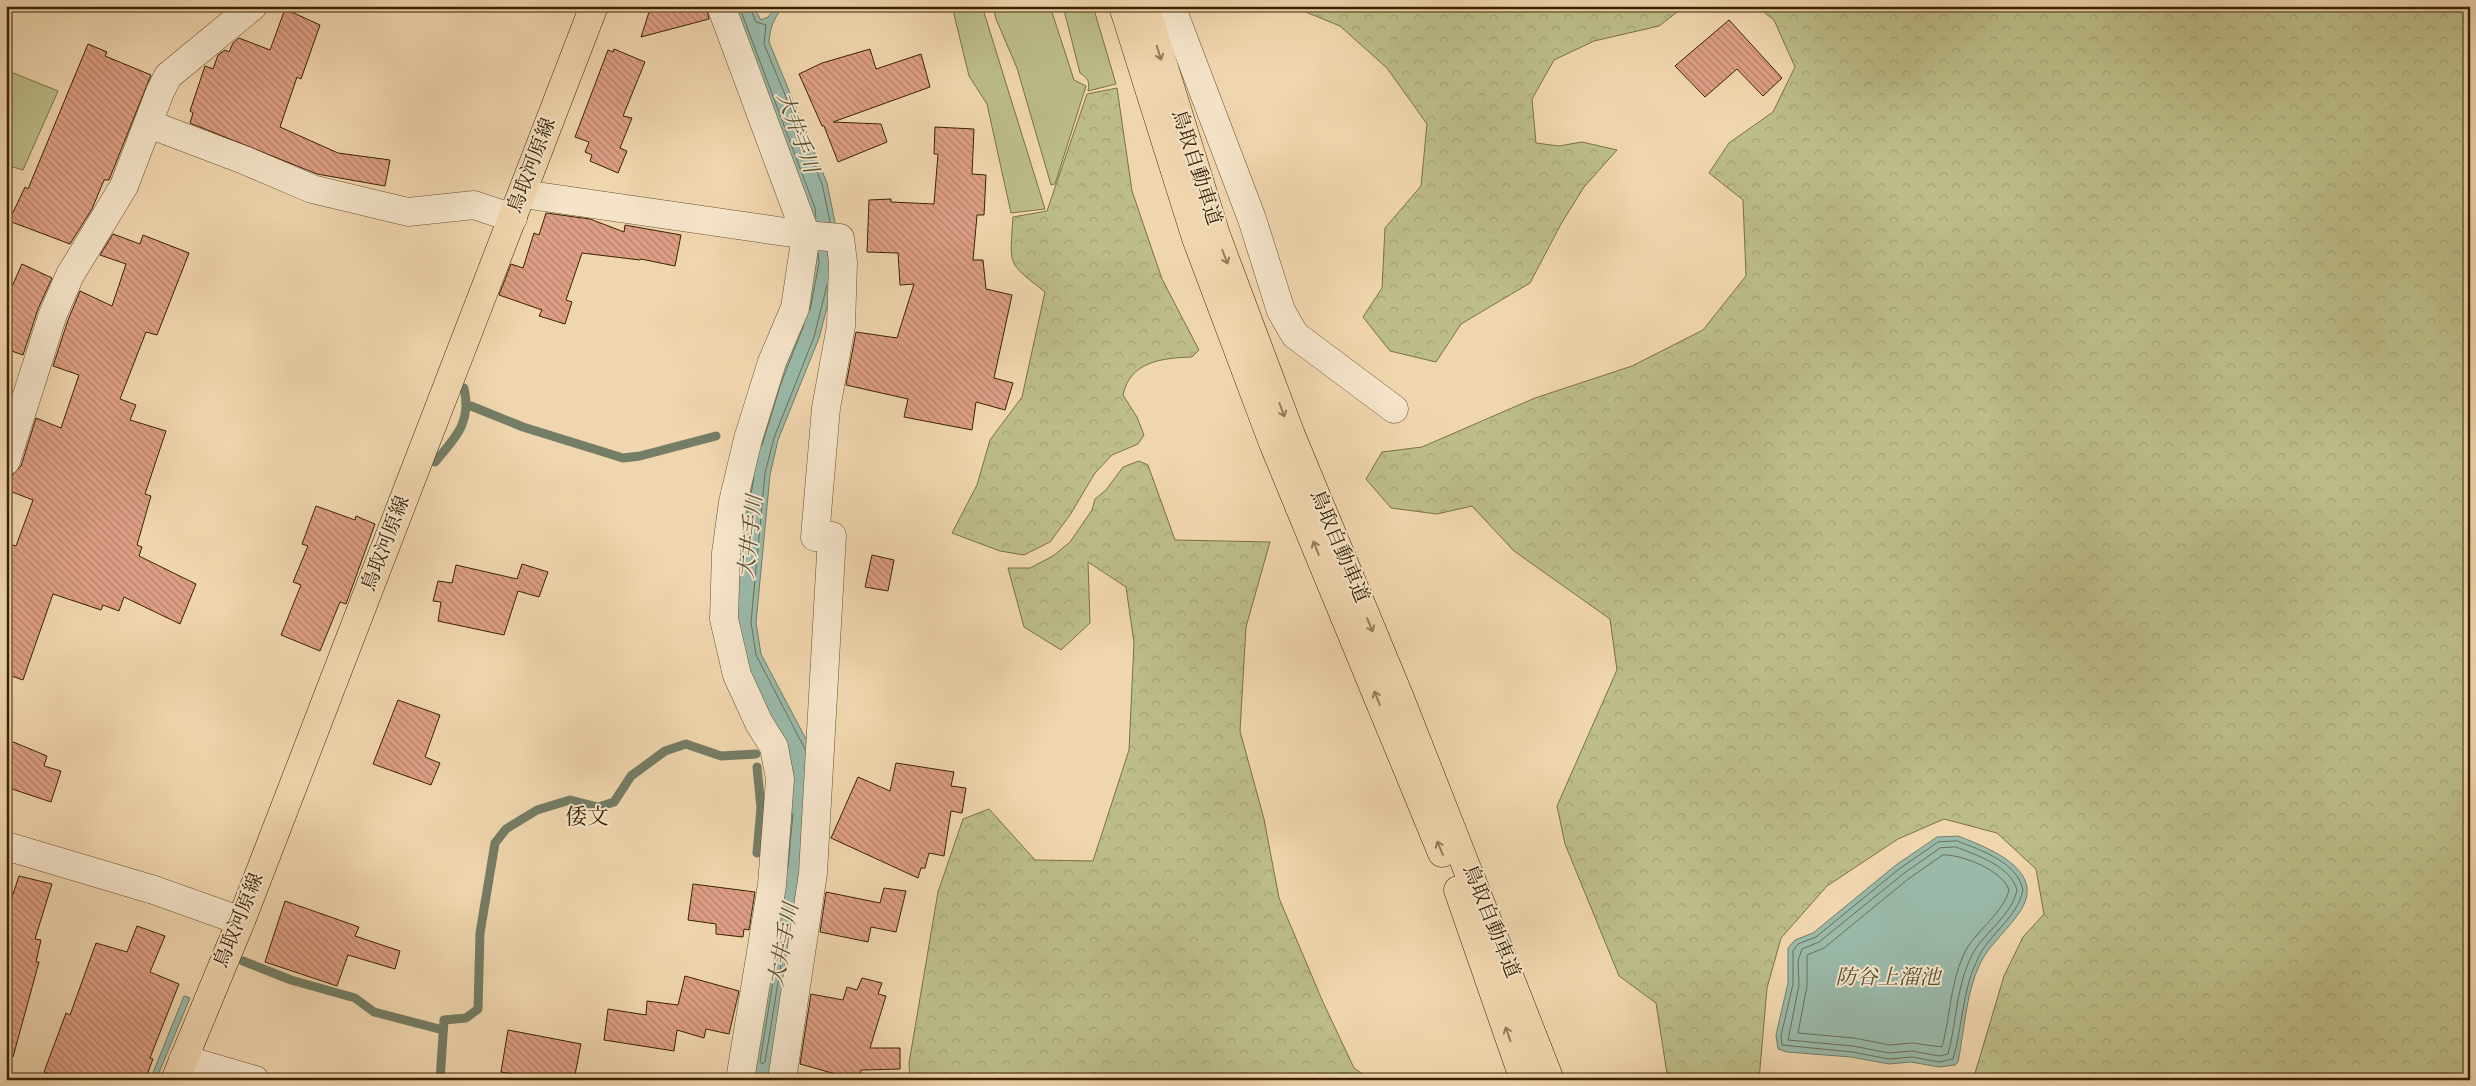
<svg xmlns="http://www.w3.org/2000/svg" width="2476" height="1086" viewBox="0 0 2476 1086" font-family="'Sorts Mill Goudy','Noto Serif JP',serif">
  <defs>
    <pattern id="forest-crowns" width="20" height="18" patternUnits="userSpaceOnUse" patternTransform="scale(1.25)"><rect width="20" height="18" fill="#bcbd88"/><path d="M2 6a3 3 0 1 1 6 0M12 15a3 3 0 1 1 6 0" fill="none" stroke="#a2a274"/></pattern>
    <pattern id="building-back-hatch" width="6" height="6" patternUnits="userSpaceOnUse" patternTransform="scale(1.25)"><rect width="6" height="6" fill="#de9f86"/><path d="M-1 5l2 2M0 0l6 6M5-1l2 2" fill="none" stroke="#b5816b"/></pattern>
  </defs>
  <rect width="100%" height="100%" fill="#f0d6ae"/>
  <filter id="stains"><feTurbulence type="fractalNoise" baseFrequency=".004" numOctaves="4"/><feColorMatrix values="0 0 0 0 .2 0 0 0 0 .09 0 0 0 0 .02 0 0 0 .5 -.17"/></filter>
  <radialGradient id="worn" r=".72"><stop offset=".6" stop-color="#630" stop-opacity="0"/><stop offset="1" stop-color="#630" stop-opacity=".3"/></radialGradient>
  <g fill="#bcbd88" stroke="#7b7044">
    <path d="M 952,6 L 982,6 L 1045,209 L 1011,213 L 987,104 L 969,76 Z"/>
    <path d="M 993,6 L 1050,6 L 1074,80 L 1086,86 L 1055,184 L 1051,185 L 1017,68 L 996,19 Z"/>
    <path d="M 1063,6 L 1093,6 L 1116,84 L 1088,91 C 1090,82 1088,78 1080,73 Z"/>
    <path d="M 6,70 L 58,91 L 23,170 L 6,165 Z"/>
  </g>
  <g fill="url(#forest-crowns)" stroke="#7b7044">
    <path d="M 1291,6 L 1685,6 L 1659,26 L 1594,41 L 1554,60 L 1532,99 L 1536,143 L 1559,146 L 1582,142 L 1617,150 L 1584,187 L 1561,224 L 1530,283 L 1461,324 L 1436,362 L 1390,351 L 1363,317 L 1382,288 L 1385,228 L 1421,186 L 1427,124 L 1387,68 L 1340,26 Z"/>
    <path d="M 1756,6 L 2470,6 L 2470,1080 L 1973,1080 L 2004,976 L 2023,937 L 2044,914 L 2036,869 L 1997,833 L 1944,819 L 1898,839 L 1827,886 L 1781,938 L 1767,988 L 1759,1080 L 1668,1080 L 1656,1003 L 1619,976 L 1565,844 L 1557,806 L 1617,670 L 1610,619 L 1514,551 L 1472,506 L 1437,514 L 1391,508 L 1366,479 L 1382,452 L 1422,447 L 1535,398 L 1632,366 L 1703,330 L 1746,276 L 1743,200 L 1709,173 L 1729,143 L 1773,112 L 1795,67 L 1774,20 Z"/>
    <path d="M 1117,88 L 1132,191 L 1162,279 L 1199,350 L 1192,357 C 1163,358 1130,361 1123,395 L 1137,417 L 1144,435 L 1138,444 L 1112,455 L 1095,473 L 1070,515 L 1050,542 L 1024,555 L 1000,551 L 952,533 L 977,485 L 990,440 L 1022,397 L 1045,292 C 1006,261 1010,267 1013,217 L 1047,211 L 1087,94 Z"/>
    <path d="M 1139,461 L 1148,465 L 1175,540 L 1270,542 L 1246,627 L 1240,731 L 1264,819 L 1279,898 L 1322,1000 L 1354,1068 L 1371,1080 L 910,1080 L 909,1063 L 938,892 L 963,819 L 989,809 L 1035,860 L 1093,861 L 1129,750 L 1134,643 L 1126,587 L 1088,562 L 1090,623 L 1061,650 L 1024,627 L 1008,568 L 1030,568 L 1053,556 L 1070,542 L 1092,510 L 1095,499 L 1106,490 L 1123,467 Z"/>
  </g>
  <g fill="#9ab9a9" stroke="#747d65">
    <path d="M 733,6 L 753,6 L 761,20 L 768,17 L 777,6 L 785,6 C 774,16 770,28 769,42 L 827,183 L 837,232 L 835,275 L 825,315 L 819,338 L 778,440 L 770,475 L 756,623 L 761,654 L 807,741 L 807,829 L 774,1080 L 746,1080 L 786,854 L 737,651 L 737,542 L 753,457 L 807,304 Z"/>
    <path d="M 1958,836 C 1989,848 2049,871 2019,913 C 2008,929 1993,942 1983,958 C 1966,989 1965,1027 1958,1062 L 1955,1065 L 1939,1067 L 1911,1062 L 1889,1064 L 1851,1057 L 1787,1052 L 1778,1049 L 1776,1035 L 1788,983 L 1788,948 L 1795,940 L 1813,933 L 1896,865 L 1937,837 Z"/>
    <path d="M 184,996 L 190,998 L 156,1080 L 150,1080 Z"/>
  </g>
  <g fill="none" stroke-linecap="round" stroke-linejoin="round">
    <g stroke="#6a6e54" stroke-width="1">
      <path d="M 739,6 L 815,208 L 816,218"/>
      <path d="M 749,6 L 756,22 L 766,25 L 764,44 L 822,184 L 830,222"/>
      <path d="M 810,310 L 819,263 L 818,253"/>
      <path d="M 762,445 L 781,383 L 804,325"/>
      <path d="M 744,534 L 754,477"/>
      <path d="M 805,749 L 756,655 L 751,622 L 765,473 L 774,438 L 814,337 L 827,285"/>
      <path d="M 1957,841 C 1981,850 2017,862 2023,890 C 2017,918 1990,933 1978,958 C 1962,990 1963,1025 1953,1059 L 1939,1062 L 1912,1057 L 1889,1059 L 1852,1052 L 1782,1045 L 1781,1036 L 1793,984 L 1793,951 L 1798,944 L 1816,937 L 1899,869 L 1938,842 Z"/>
      <path d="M 1956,847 C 1976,855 2011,866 2017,890 C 2012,915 1985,932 1973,953 C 1956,985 1957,1020 1948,1054 L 1939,1056 L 1912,1051 L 1889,1053 L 1853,1046 L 1788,1040 L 1799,985 L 1798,961 L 1802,949 L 1819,942 L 1903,874 L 1940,848 Z"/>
      <path d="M 1943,855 C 1962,854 2003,871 2009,890 C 2003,913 1978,929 1966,950 C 1950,981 1951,1014 1942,1047 L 1912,1043 L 1890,1045 L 1854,1038 L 1798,1033 L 1807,986 L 1807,955 L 1824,948 L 1907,880 Z"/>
      <path d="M 788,867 L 793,813"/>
      <path d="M 780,955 L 782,958 L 765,1062 L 762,1064 L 760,1061 L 777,957 Z"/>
    </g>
    <g stroke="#747d65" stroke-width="9">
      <path d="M 471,406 L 523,427 L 623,458 L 640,456 L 716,436"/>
      <path d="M 435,462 C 456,437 472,422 464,388"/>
      <path d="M 757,853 L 761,808 L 757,767"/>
      <path d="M 243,961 L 291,980 L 355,998 L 374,1012 L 443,1030"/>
      <path d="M 440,1080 L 444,1020 L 466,1018 L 478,1009 L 480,933 L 495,843 L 506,829 L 537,810 L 570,800 L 598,807 L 614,802 L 631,776 L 665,751 L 686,744 L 721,756 L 756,754"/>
    </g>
  </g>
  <g fill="url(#building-back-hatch)" stroke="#3a2200">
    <path d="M 651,6 L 706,6 L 709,19 L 641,37 Z"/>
    <path d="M 285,9 L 320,25 L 301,79 L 297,77 L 280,127 L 338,153 L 390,160 L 385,186 L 317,174 L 190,123 L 193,113 L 190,111 L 205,66 L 213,69 L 218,55 L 225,50 L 229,52 L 233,43 L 239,38 L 270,50 Z"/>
    <path d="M 1729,20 L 1782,78 L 1763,96 L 1737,69 L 1705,97 L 1675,66 Z"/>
    <path d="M 88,44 L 107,52 L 105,56 L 151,75 L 109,180 L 104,180 L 92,209 L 70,244 L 9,221 L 25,187 L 28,189 Z"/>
    <path d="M 614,49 L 645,62 L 623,116 L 632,118 L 620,148 L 627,151 L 618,173 L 590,161 L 592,155 L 585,152 L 589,142 L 575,137 L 608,50 L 613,52 Z"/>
    <path d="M 870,49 L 876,69 L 921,54 L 930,87 L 833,122 L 881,124 L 887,142 L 838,162 L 824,126 L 822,126 L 799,74 L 822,63 Z"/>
    <path d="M 935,127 L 974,129 L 972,174 L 986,175 L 984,215 L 977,215 L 973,260 L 983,260 L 986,289 L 1012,295 L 994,378 L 1013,383 L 1005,410 L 976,402 L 972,430 L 904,417 L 908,399 L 846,385 L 856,332 L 897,338 L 914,284 L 900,285 L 898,253 L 867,252 L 869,200 L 891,199 L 891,202 L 934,204 L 938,154 L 934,154 Z"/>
    <path d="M 546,213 L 590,219 L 624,232 L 625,225 L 681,235 L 675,266 L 641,259 L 640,260 L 582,253 L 566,300 L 572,302 L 565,324 L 539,316 L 542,310 L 499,295 L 511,264 L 523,268 L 534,233 L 539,235 Z"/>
    <path d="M 113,234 L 140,244 L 143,235 L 189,253 L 157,335 L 146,332 L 120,399 L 136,405 L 130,420 L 166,431 L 145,494 L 151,496 L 137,545 L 142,547 L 139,556 L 196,584 L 180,624 L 124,597 L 119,611 L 103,605 L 101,610 L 53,594 L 23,680 L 6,674 L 6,543 L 16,546 L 33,500 L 7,490 L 13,474 L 21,466 L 36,418 L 61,428 L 79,375 L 53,366 L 68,320 L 80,291 L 112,306 L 126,264 L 100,255 Z"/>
    <path d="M 22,264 L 52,278 L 38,309 L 23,355 L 6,349 L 6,300 Z"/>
    <path d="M 316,506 L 355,520 L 356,516 L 375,524 L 346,604 L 340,602 L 320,651 L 281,635 L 301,585 L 293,582 L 308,546 L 302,544 Z"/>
    <path d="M 872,555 L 894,560 L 888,591 L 865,587 Z"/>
    <path d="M 522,564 L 548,572 L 539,597 L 518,591 L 504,635 L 438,621 L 441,602 L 433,601 L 438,581 L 452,583 L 456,565 L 517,579 Z"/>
    <path d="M 398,700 L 440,715 L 425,757 L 440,763 L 431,785 L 373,764 Z"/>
    <path d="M 6,739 L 47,756 L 44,766 L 61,771 L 51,802 L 6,787 Z"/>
    <path d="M 896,763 L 954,772 L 951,786 L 966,788 L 962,813 L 951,811 L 944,856 L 929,853 L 925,868 L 921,868 L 918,878 L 831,838 L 858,777 L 890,791 Z"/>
    <path d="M 19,876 L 52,884 L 35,939 L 41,940 L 36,962 L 39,962 L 13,1057 L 6,1056 L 6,915 Z"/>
    <path d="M 693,884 L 755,892 L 749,930 L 744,929 L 743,937 L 716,934 L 716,924 L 688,920 Z"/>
    <path d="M 884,888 L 906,891 L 896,932 L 871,927 L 868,942 L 820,932 L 826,892 L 880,903 Z"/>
    <path d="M 285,901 L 359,927 L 355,936 L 400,951 L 395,969 L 348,955 L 337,986 L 265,962 Z"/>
    <path d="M 137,926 L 165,936 L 150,972 L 179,984 L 150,1058 L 153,1059 L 145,1080 L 66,1080 L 44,1072 L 66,1013 L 70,1015 L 96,943 L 127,952 Z"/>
    <path d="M 685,976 L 739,991 L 729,1034 L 706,1029 L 704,1038 L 677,1030 L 674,1051 L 604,1040 L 608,1009 L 646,1015 L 647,1001 L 678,1005 Z"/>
    <path d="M 862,978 L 882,983 L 878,994 L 886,996 L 870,1048 L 900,1048 L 900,1069 L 861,1070 L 860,1076 L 846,1074 L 846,1077 L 800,1064 L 811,994 L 843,1000 L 847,987 L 857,990 Z"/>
    <path d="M 508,1030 L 581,1044 L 574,1080 L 546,1080 L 501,1072 Z"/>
  </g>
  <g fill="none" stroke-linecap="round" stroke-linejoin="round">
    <g stroke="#684f2c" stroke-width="29">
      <g id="minor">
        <path d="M 721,6 L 806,235 L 795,308 L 772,362 L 748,439 L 733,502 L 726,553 L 724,619 L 737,675 L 759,723 L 774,747 L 780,779 L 772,885 L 740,1080"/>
        <path d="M 1171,6 L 1252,219 L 1281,311 L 1295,335 L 1394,409"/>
        <path d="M 149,124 L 244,160 L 312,189 L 408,212 L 474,205 L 513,218"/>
        <path d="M 523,194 L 806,235 L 840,238 L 843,262 L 841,326 L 826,408 L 815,537 L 832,536 L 813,873 L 782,1080"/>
        <path d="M 6,461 L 53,314 L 70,275 L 124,186 L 160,92 L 168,76 L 253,6"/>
        <path d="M 6,846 L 154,890 L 241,921"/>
        <path d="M 183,1059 L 255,1080"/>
      </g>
    </g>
    <g stroke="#3a2200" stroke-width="29">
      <path id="major" d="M 175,1080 L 241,921 L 594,6"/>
    </g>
    <g stroke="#3a2200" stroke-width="29">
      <g id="highway">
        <path d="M 1123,6 L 1196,238 L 1273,443 L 1442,853"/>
        <path d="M 1145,6 L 1216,235 L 1291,435 L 1400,698 L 1550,1080"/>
        <path d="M 1458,890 L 1524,1080"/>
      </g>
    </g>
    <use href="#minor" stroke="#f5e4ca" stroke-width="28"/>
    <use href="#major" stroke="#f0d6ae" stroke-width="28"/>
    <use href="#highway" stroke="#f0d6ae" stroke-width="28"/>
  </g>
  <defs><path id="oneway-shaft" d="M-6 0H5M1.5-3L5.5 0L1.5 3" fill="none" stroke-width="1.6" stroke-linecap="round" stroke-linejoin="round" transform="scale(1.25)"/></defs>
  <g stroke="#957c57">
    <use href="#oneway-shaft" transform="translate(1159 53) rotate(73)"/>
    <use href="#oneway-shaft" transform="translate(1225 257) rotate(69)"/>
    <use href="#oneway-shaft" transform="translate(1282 410) rotate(69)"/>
    <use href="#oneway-shaft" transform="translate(1316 548) rotate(-112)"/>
    <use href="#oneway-shaft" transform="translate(1370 625) rotate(67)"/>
    <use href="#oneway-shaft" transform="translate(1377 698) rotate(-112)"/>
    <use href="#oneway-shaft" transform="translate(1440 848) rotate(-113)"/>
    <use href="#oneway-shaft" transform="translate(1508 1034) rotate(-109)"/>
  </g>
  <g text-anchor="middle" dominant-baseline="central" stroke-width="4" stroke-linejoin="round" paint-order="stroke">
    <g font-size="20" fill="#3a2200" stroke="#f5e4ca">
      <text transform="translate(533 166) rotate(-69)">鳥取河原線</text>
      <text transform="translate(1195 168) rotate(72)">鳥取自動車道</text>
      <text transform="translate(387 544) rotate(-69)">鳥取河原線</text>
      <text transform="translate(1338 547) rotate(67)">鳥取自動車道</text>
      <text transform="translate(240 921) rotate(-68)">鳥取河原線</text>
      <text transform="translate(1490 922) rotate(68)">鳥取自動車道</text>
    </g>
    <g font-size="21" font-style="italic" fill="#574f33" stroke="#f5e4ca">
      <text transform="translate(796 133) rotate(70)">大井手川</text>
      <text transform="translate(752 537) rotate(-84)">大井手川</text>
      <text transform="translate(785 945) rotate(-79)">大井手川</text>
      <text x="1888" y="979">防谷上溜池</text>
    </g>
    <g font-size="22" fill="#3a2200" stroke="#f5e4ca">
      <text x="587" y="819">倭文</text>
    </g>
  </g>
  <rect width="2476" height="1086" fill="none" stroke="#f0d6ae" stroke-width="25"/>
  <rect x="8" y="8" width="2461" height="1071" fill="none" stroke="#3a2200" stroke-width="2.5"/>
  <rect x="12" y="12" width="2451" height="1061" fill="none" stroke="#3a2200"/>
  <rect width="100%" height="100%" filter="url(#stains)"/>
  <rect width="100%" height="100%" fill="url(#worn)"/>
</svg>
